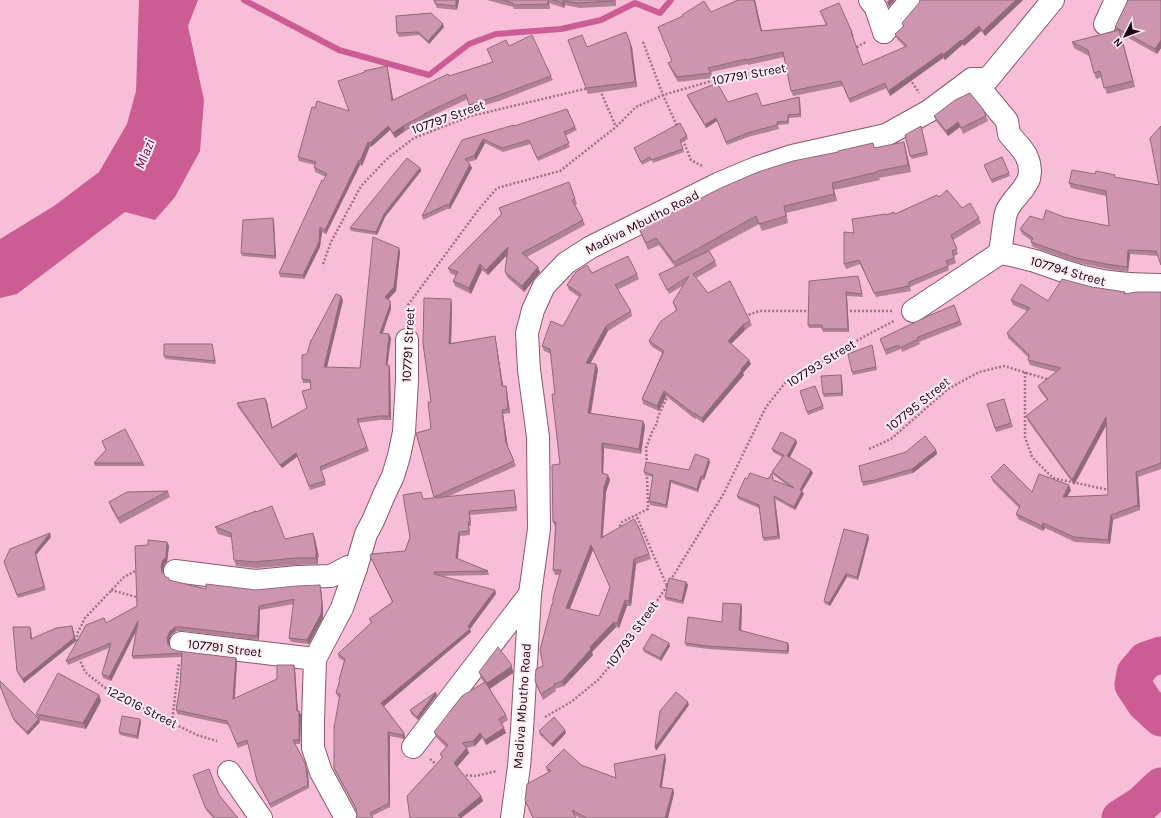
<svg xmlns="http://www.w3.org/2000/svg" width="1161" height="818" viewBox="0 0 1161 818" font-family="Karla,sans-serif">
  <rect width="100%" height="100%" fill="#f9bed7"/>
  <path fill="#cb5d94" d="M 139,0 L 198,0 L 188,26 L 204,100 L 200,151 L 175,197 L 155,220 L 125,212 L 17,294 L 0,298 L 0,239 L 54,206 L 99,172 L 127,124 L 136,91 Z"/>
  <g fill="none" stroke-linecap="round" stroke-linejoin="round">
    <path stroke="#cb5d94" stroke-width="6" d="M 244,0 L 339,50 L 429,75 L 469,44 L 496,34 L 561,29 L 601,20 L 635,3 L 660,13 L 671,0"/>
    <g stroke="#cb5d94" stroke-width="37">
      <path d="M 1161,655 L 1146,660 L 1135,673 L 1133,685 L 1145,703 L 1161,718"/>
      <path d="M 1120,818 L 1142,804 L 1161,786"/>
    </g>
    <g stroke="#8a576e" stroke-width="24">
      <g id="minor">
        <path d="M 870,0 L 876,8 L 884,32"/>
        <path d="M 1105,24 L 1116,0"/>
        <path d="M 884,32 L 911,0"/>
        <path d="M 1000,253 C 1012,255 1024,258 1035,261 C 1053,267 1070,274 1088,278 C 1112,284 1136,285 1161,285"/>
        <path d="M 913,311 L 1000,253 L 1005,217 L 1007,210 L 1013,201 L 1023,189 L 1029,179 L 1030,171 L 1029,163 L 1026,155 L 1021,148 L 1009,134 L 1007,121 L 972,79"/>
        <path d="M 175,571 L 256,581 L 298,577 L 331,576 L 348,567 L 356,568"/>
        <path d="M 181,643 L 315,659"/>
        <path d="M 413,747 L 530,594"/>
        <path d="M 229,772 L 261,818"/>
        <path d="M 346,818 L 321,772 L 313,748 L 313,720 L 315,659 L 342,608 L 356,568 L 366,534 L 373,521 L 384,495 L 393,476 L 399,456 L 404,432 L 407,380 L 407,340"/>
        <path d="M 512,818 L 519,766 L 522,730 L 530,594 L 539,529 L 538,437 L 529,370 L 527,333 L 533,310 L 544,286 L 566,263 L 591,247 L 718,184 L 756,168 L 792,156 L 886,135 L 929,111 L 972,79 L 988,79 L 1053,0"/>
      </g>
    </g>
    <g stroke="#9c7184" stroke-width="2.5" stroke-dasharray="2 2" stroke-linecap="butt">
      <path d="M 643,42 L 663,95 L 678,128"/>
      <path d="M 853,49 L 866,42"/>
      <path d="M 910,79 L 919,93"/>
      <path d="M 600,90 L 616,127"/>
      <path d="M 683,140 L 691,160 L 704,167"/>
      <path d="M 323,264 L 331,242 L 361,186 L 389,157 L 414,138 L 471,116 L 589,88"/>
      <path d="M 846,311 L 893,311"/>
      <path d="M 745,316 L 759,311 L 811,311"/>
      <path d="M 407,321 L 408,305 L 479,209 L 497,188 L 560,171 L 616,127 L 636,107 L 663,95 L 722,78 L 788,67"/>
      <path d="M 1025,372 L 1025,437 L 1032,457 L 1053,478 L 1109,490"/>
      <path d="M 869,449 L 891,439 L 948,389 L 979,372 L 1004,366 L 1050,380"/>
      <path d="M 647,464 L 646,448 L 652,432 L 657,423 L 658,417 L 668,395"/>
      <path d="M 647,473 L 648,509 L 636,515 L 667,586"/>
      <path d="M 618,530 L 622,522 L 636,515"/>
      <path d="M 111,590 L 140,598"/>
      <path d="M 76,645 L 77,634 L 85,618 L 124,577 L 139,569"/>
      <path d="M 79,658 L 85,672 L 113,694 L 197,735 L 217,741"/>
      <path d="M 545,717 L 571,702 L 598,680 L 627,646 L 667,586 L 724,493 L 766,407 L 785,383 L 865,336 L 894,321"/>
      <path d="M 172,722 L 179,663"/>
      <path d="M 430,759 L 438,766"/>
      <path d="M 462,775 L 476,776 L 497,771"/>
    </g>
    <use href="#minor" stroke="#fff" stroke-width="22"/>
  </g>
  <g fill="#b18196" fill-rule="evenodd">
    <path d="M 433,0 L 459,0 L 457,10 L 437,8 Z"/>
    <path d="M 487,0 L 616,0 L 616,6 L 580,8 L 565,5 L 564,8 L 549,3 L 550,9 L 514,9 L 513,7 Z"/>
    <path d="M 738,0 L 755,0 L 762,31 L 826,25 L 820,11 L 852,32 L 854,36 L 852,37 L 863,65 L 905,47 L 897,39 L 895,34 L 903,27 L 902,23 L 1023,0 L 985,36 L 981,31 L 964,46 L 963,44 L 945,60 L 943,58 L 890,96 L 887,88 L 850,103 L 843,86 L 793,96 L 791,91 L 784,57 L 748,65 L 748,64 L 711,72 L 713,78 L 678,82 L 670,68 L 668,63 L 671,61 L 711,12 Z"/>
    <path d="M 1161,0 L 1161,48 L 1157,54 L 1121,34 L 1135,87 L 1107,94 L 1102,77 L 1096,79 L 1089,56 L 1074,48 L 1072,42 L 1116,30 L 1115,27 Z"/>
    <path d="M 444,27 L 429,44 L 419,35 L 399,37 L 397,33 Z"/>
    <path d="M 568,40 L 587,47 L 632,47 L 637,87 L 588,94 Z"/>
    <path d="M 509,46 L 551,76 L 553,80 L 499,101 L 471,109 L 468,99 L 425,119 L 426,120 L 405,131 L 395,138 L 390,130 L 371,147 L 370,146 L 362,166 L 360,165 L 326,234 L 322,232 L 320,247 L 304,279 L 280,277 L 279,273 L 326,177 L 315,172 L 314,167 L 315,165 L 299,161 L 298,157 L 315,108 L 349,111 L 387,66 L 388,70 L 393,100 L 449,76 L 493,62 L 487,49 Z"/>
    <path d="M 687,95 L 728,102 L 762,106 L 799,97 L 800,100 L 801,117 L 789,118 L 789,124 L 778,125 L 779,129 L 748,137 L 727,145 L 717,121 L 706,128 L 688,98 Z"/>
    <path d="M 983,109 L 988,121 L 963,134 L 960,127 L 948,136 L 936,121 L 934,116 Z"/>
    <path d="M 514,126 L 575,127 L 577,130 L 565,136 L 570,147 L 538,161 L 531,144 L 503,152 L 485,143 L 476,160 L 468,162 L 472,168 L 450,209 L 447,209 L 423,220 L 422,216 L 462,140 Z"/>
    <path d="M 1161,126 L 1158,256 L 1130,254 L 1128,272 L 1108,269 L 1078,263 L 1033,247 L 1031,242 L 1032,241 L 1022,234 L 1020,229 L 1043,220 L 1064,217 L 1109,226 L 1106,196 L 1071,188 L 1069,183 L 1116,177 L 1159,185 Z"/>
    <path d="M 922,129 L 928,155 L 912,159 L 910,156 Z"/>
    <path d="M 687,136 L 688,139 L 681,143 L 684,152 L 653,163 L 652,160 L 642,165 L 634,148 Z"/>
    <path d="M 904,142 L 906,150 L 911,172 L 879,178 L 880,180 L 834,190 L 837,201 L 786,213 L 788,223 L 762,231 L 759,224 L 709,251 L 715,261 L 717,266 L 696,278 L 708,293 L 750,321 L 752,325 L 745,330 L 731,344 L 749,360 L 751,364 L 743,373 L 744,375 L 703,423 L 696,418 L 695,419 L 666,396 L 659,411 L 643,404 L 642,399 L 662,353 L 651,346 L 649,341 L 676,310 L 673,302 L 684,285 L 669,294 L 659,274 L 675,267 L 659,245 L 648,250 L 639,229 L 838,152 L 873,143 L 875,148 Z"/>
    <path d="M 1002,157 L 1010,176 L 992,183 L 986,168 Z"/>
    <path d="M 420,168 L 421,171 L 385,217 L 377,235 L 351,231 L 350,228 Z"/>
    <path d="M 569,182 L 577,204 L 575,205 L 583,220 L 585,225 L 527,257 L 540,272 L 524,292 L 507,277 L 505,272 L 507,255 L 488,275 L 482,270 L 471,294 L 455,286 L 453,281 L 456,276 L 450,273 L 448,268 L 501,214 L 499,208 Z"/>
    <path d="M 939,197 L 962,208 L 979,218 L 981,223 L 953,240 L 958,254 L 954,256 L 956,263 L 948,266 L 949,270 L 910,287 L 911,291 L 876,297 L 860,264 L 846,269 L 844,264 L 854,233 L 886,215 L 895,214 Z"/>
    <path d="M 273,218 L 274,221 L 276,259 L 242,256 L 241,253 Z"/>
    <path d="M 399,248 L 400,252 L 396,291 L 388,299 L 391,305 L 391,309 L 383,333 L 391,338 L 387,365 L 390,369 L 391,420 L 380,420 L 358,423 L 369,451 L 321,471 L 326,485 L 310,490 L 298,456 L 282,468 L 238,407 L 237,403 L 265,398 L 267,402 L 272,427 L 307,408 L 311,389 L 310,383 L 303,383 L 302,379 L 311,341 L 343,300 L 327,367 L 360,368 Z"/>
    <path d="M 592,273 L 637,274 L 639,279 L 617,290 L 631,311 L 632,316 L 608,331 L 590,364 L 598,369 L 591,413 L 643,421 L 645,426 L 641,454 L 604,448 L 603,473 L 608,475 L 610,480 L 606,492 L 603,536 L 639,528 L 651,559 L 636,564 L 631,606 L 627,606 L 619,628 L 616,627 L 592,652 L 593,655 L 564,686 L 555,689 L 556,691 L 543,700 L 535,681 L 543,666 L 553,604 L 560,575 L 555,575 L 553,570 L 555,527 L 553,522 L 560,464 L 555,394 L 551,354 L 544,351 L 542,346 L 563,326 L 579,297 L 569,290 L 567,285 ZM 593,550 L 610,587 L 599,616 L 570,609 Z"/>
    <path d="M 859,279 L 863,297 L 847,296 L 849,332 L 823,332 L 822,328 L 809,328 L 808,325 Z"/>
    <path d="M 1092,287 L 1125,292 L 1126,294 L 1161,292 L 1161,469 L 1138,477 L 1140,510 L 1113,520 L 1110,544 L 1075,542 L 1045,528 L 1043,531 L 1018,519 L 1016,514 L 1019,508 L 993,482 L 991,477 L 1032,492 L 1071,490 L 1067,497 L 1108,495 L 1106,425 L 1074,485 L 1028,421 L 1026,416 L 1047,400 L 1040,391 L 1038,386 L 1056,372 L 1030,365 L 1028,360 L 1029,358 L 1008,338 L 1007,333 L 1027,311 L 1013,305 L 1011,300 L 1048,301 Z"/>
    <path d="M 452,304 L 451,343 L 495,336 L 496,341 L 503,386 L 506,386 L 507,391 L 510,413 L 503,414 L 508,447 L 516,466 L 447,497 L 515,494 L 517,511 L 470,515 L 471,526 L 469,526 L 470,535 L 460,536 L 458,559 L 488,571 L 489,575 L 438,576 L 495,590 L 496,594 L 470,629 L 471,632 L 384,706 L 404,733 L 405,737 L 404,739 L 390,736 L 390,807 L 372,816 L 357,815 L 356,810 L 335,771 L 334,768 L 339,697 L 338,697 L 336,693 L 339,681 L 339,680 L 344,661 L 339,658 L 338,654 L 371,623 L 369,619 L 392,602 L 370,556 L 405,551 L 423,499 L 434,498 L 416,433 L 431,429 L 431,402 Z"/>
    <path d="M 954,305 L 962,325 L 919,342 L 920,344 L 902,352 L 901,349 L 886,355 L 880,339 Z"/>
    <path d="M 213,348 L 216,364 L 165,359 L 164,356 Z"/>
    <path d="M 873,348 L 877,370 L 853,375 L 852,372 Z"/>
    <path d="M 841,375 L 842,378 L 843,396 L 824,397 L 823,394 Z"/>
    <path d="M 815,386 L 824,409 L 808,415 L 800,391 Z"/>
    <path d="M 1004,399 L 1013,427 L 996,432 L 987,404 Z"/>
    <path d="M 796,440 L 797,443 L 790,457 L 813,473 L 802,491 L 804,494 L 795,510 L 775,499 L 780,539 L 764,541 L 763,538 L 759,508 L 738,499 L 737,496 L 747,479 L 768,479 L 773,476 L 773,481 L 788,486 L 774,475 L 772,472 L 782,457 L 773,452 L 772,449 Z"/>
    <path d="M 102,441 L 143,463 L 145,466 L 95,466 L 94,463 L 106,450 Z"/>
    <path d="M 936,450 L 937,454 L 913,473 L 876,483 L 863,486 L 862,482 L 906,452 Z"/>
    <path d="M 710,462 L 704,480 L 702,479 L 698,492 L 671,483 L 667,508 L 650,505 L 649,501 L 653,477 L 645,475 L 644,472 L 689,470 Z"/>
    <path d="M 168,491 L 170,497 L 120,524 L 111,508 L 109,502 Z"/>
    <path d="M 256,512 L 285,539 L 313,533 L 315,539 L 319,557 L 318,557 L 318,564 L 297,565 L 256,568 L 236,566 L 234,560 L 232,538 L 218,534 L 215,527 Z"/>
    <path d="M 868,535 L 869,538 L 858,580 L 847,577 L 830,606 L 825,604 L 824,601 Z"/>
    <path d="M 51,537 L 36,555 L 46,590 L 18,598 L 4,562 Z"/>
    <path d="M 167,542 L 169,546 L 167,562 L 165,564 L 163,570 L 163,574 L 170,581 L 206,589 L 256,590 L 321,589 L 323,608 L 323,618 L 309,644 L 291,642 L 289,638 L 294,604 L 260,610 L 259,640 L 182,631 L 176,631 L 171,635 L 169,642 L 169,645 L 172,649 L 178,651 L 236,658 L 237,662 L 235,699 L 277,679 L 295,669 L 298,711 L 299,711 L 301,715 L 300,744 L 295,744 L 305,763 L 308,772 L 309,788 L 271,808 L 257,781 L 248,744 L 238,748 L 229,725 L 177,714 L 176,710 L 180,686 L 182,657 L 133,659 L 132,656 L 136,631 L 111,681 L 103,678 L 102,674 L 109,648 L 68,665 L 66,661 L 106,623 L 137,606 L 148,545 Z"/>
    <path d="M 686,582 L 688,585 L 683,604 L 666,600 L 665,597 Z"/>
    <path d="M 741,604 L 742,607 L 741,631 L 788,643 L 789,647 L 788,654 L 708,649 L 686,646 L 685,643 L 722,622 Z"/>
    <path d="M 73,629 L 76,641 L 24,683 L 18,674 L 17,671 L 31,630 L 32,639 Z"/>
    <path d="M 669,643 L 670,646 L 661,661 L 644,652 L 643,649 Z"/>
    <path d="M 513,671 L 513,673 L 490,689 L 506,715 L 508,720 L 502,724 L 506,733 L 486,745 L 482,738 L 475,746 L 466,748 L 469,753 L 457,767 L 481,796 L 483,801 L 461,818 L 410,818 L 442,758 L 440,754 L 446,747 L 436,737 L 434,732 L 484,682 L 481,678 L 479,672 Z"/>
    <path d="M 0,686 L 38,718 L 36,714 L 99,695 L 101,701 L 86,729 L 39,720 L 40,722 L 28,735 L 14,721 Z"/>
    <path d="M 437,695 L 418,720 L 411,714 L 410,710 Z"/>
    <path d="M 141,722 L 138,739 L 120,735 L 119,732 Z"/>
    <path d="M 539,731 L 566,733 L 553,747 L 540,735 Z"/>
    <path d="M 666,759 L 662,787 L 673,789 L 674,793 L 668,818 L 580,818 L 574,815 L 549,772 L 547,771 L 546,767 L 581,765 L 616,778 Z"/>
    <path d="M 193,775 L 219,795 L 238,818 L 213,818 L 206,810 Z"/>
  </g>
  <g fill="#90697a">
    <path d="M 456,0 L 459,0 L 457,10 L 456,6 Z"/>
    <path d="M 548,0 L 549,3 L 550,9 L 548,4 Z"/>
    <path d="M 754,0 L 755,0 L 763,36 L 761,31 Z"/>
    <path d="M 889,0 L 895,0 L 889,7 L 887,2 Z"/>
    <path d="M 1016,0 L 1023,0 L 985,36 L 983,31 Z"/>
    <path d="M 563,1 L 565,5 L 564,8 L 562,3 Z"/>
    <path d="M 443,24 L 444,27 L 429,44 L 428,41 Z"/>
    <path d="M 979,26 L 981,31 L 964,46 L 962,41 Z"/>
    <path d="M 1119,30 L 1121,36 L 1135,87 L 1133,81 Z"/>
    <path d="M 961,40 L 963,44 L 945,60 L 943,55 Z"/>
    <path d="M 1161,40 L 1161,48 L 1157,54 L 1155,49 Z"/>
    <path d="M 630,42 L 632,47 L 637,87 L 635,82 Z"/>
    <path d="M 942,53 L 943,58 L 890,96 L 888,91 Z"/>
    <path d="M 387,66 L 388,70 L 394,104 L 392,106 Z"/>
    <path d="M 799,97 L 800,100 L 801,117 L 800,114 Z"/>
    <path d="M 716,118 L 717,121 L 706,128 L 705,125 Z"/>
    <path d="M 958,122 L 960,127 L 948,136 L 946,131 Z"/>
    <path d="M 388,126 L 390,130 L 371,147 L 370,143 Z"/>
    <path d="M 403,126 L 405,131 L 395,138 L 393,133 Z"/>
    <path d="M 483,139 L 485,143 L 476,160 L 474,156 Z"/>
    <path d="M 368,142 L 370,146 L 362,166 L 360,161 Z"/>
    <path d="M 904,142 L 906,150 L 911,172 L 908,165 Z"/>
    <path d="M 359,160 L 360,165 L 326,234 L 325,230 Z"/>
    <path d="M 470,164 L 472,168 L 450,209 L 449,205 Z"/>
    <path d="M 420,168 L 421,171 L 385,217 L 377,235 L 376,232 L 384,214 Z"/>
    <path d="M 832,183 L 834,190 L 837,201 L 834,194 Z"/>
    <path d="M 784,206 L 786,213 L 788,223 L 786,216 Z"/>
    <path d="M 273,218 L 274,221 L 276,259 L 275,256 Z"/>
    <path d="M 320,227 L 322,232 L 320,247 L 304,279 L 303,275 Z"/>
    <path d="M 508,247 L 510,252 L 488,275 L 486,270 Z"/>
    <path d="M 399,248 L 400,252 L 396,291 L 387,301 L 385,297 Z"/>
    <path d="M 1128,250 L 1130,254 L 1128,272 L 1127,267 Z"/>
    <path d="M 480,264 L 482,270 L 471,294 L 469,288 Z"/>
    <path d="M 538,267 L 540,272 L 524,292 L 522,286 Z"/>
    <path d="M 846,292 L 847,296 L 849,332 L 848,329 Z"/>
    <path d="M 341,296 L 343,300 L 326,371 L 324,367 Z"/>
    <path d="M 451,299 L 452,304 L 451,349 L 449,344 Z"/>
    <path d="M 390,301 L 391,305 L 391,309 L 381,337 L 380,333 Z"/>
    <path d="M 743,325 L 745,330 L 729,346 L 728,341 Z"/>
    <path d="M 606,326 L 608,331 L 588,368 L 586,363 Z"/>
    <path d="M 389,334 L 391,338 L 387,369 L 386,365 Z"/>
    <path d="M 495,336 L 496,341 L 504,391 L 502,386 Z"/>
    <path d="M 749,360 L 751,364 L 743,373 L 744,375 L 703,423 L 702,418 Z"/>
    <path d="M 596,364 L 598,369 L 590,418 L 588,413 Z"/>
    <path d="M 389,365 L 390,369 L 391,420 L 389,416 Z"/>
    <path d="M 841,375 L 842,378 L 843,396 L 842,393 Z"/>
    <path d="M 506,386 L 507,391 L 510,413 L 508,409 Z"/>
    <path d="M 664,391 L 666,396 L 659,411 L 657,406 Z"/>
    <path d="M 265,398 L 267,402 L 273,432 L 272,428 Z"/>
    <path d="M 502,410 L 503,414 L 508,448 L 506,443 Z"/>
    <path d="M 1106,417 L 1108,422 L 1074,485 L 1072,480 Z"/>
    <path d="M 643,421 L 645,426 L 641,454 L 639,449 Z"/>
    <path d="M 796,440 L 797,443 L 789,459 L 787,456 Z"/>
    <path d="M 602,443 L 604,448 L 603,478 L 602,473 Z"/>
    <path d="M 936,450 L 937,454 L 913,473 L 912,469 Z"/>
    <path d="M 296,453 L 298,456 L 282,468 L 280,465 Z"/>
    <path d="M 709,459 L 710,462 L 704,480 L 703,477 Z"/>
    <path d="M 811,470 L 813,473 L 802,491 L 804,494 L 795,510 L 794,507 L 800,490 Z"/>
    <path d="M 1136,472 L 1138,477 L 1140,510 L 1138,505 Z"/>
    <path d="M 608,475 L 610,480 L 606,492 L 602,543 L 601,538 L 604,487 Z"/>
    <path d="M 701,476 L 702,479 L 698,492 L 697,489 Z"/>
    <path d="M 670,480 L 671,483 L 667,508 L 666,505 Z"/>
    <path d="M 1069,485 L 1071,490 L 1064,502 L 1063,497 Z"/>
    <path d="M 514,490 L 515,494 L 517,511 L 516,507 Z"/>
    <path d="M 774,496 L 775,499 L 780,539 L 778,536 Z"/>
    <path d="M 469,511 L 470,515 L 471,526 L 470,522 Z"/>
    <path d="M 1111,515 L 1113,520 L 1110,544 L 1108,540 Z"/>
    <path d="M 468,522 L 469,526 L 470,535 L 469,531 Z"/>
    <path d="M 1043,523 L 1045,528 L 1043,531 L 1042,526 Z"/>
    <path d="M 459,532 L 460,536 L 457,562 L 456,558 Z"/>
    <path d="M 50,533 L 51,537 L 36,555 L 46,590 L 35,552 Z"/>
    <path d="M 313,533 L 315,539 L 319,557 L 316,551 Z"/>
    <path d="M 868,535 L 869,538 L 858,580 L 857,577 Z"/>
    <path d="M 167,542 L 169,546 L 167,562 L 165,564 L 163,570 L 164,576 L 161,566 Z"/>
    <path d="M 591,545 L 593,550 L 568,613 L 566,608 Z"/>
    <path d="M 316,551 L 318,557 L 318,564 L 316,558 Z"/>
    <path d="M 634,559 L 636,564 L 631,606 L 629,601 Z"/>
    <path d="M 846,574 L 847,577 L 830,606 L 829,603 Z"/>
    <path d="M 686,582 L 688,585 L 683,604 L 682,601 Z"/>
    <path d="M 320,585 L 321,589 L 323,608 L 323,618 L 309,644 L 307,640 Z"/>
    <path d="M 495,590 L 496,594 L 470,629 L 471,632 L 383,707 L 381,703 L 468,626 Z"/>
    <path d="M 625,600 L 627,606 L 619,628 L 617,623 Z"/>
    <path d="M 741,604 L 742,607 L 741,633 L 739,630 Z"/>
    <path d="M 259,606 L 260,610 L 259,640 L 257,636 Z"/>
    <path d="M 138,621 L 139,625 L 111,681 L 109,677 Z"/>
    <path d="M 614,622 L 616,627 L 592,652 L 593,655 L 564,686 L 562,681 L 590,647 Z"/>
    <path d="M 72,626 L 76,641 L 24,683 L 23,679 Z"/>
    <path d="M 30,627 L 31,630 L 32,642 L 31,639 Z"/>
    <path d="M 175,627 L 176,631 L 171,635 L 169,642 L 170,648 L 167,638 L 170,631 Z"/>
    <path d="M 669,643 L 670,646 L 661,661 L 660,658 Z"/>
    <path d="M 788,643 L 789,647 L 788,654 L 787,651 Z"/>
    <path d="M 236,658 L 237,662 L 234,703 L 233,699 Z"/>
    <path d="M 511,664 L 513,671 L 513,673 L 489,689 L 487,683 Z"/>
    <path d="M 294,665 L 295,669 L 298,715 L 297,711 Z"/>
    <path d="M 436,692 L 437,695 L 418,720 L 417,717 Z"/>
    <path d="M 99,695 L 101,701 L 86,729 L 83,723 Z"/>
    <path d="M 688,702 L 689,705 L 656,751 L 655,747 Z"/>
    <path d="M 299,711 L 301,715 L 300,744 L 299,740 Z"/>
    <path d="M 39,719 L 40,722 L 28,735 L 27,732 Z"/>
    <path d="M 140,719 L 141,722 L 138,739 L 137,736 Z"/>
    <path d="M 504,728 L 506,733 L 486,745 L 485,740 Z"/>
    <path d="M 565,730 L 566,733 L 553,747 L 551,744 Z"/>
    <path d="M 388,732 L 390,736 L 390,807 L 389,803 Z"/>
    <path d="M 404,733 L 405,737 L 404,739 L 402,735 Z"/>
    <path d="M 480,733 L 482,738 L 475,746 L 473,741 Z"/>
    <path d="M 467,748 L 469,753 L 456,768 L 454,763 Z"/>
    <path d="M 665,754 L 666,759 L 661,791 L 660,787 Z"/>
    <path d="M 306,768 L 308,772 L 309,788 L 308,785 Z"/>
    <path d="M 673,789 L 674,793 L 668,818 L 665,818 Z"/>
    <path d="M 481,796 L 483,801 L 461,818 L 459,818 L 458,815 Z"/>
  </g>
  <g fill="#ce96ae" stroke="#90697a" fill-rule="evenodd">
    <path d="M 434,0 L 456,0 L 456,6 L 436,4 Z"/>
    <path d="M 503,0 L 548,0 L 548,4 L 513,5 L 513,3 Z"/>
    <path d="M 553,0 L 614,0 L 614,1 L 578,3 L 563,1 L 562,3 Z"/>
    <path d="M 738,0 L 754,0 L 761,31 L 827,25 L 820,11 L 839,3 L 852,32 L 851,32 L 863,65 L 907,46 L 895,34 L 904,26 L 902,23 L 919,3 L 920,0 L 1016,0 L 983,31 L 979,26 L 962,41 L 961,40 L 943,55 L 942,53 L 888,91 L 885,83 L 849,99 L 841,81 L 791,91 L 783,52 L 746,60 L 746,59 L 708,68 L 711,73 L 677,77 L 668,63 L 672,61 L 658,27 L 683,16 L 682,15 L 704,1 L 711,12 Z"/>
    <path d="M 1128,0 L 1161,0 L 1161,40 L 1155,49 L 1115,27 Z"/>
    <path d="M 431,13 L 443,24 L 428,41 L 418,32 L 397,33 L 396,16 Z"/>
    <path d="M 1119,30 L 1133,81 L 1104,88 L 1100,71 L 1094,73 L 1088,50 L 1072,42 Z"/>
    <path d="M 626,32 L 630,42 L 635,82 L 586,88 L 568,40 L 582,35 L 587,47 Z"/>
    <path d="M 532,35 L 551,76 L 497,96 L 469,105 L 466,94 L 424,114 L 424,115 L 403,126 L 393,133 L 388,126 L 370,143 L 368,142 L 360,161 L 359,160 L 325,230 L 320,227 L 319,242 L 303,275 L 279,273 L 322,180 L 323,181 L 327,174 L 314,167 L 316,162 L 298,157 L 312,107 L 315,108 L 317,101 L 349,111 L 338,81 L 365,72 L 364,71 L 387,66 L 392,100 L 391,101 L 448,74 L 449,76 L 493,62 L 487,49 L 506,40 L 509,46 Z"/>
    <path d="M 717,83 L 728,102 L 757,93 L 762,106 L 799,97 L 800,114 L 788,115 L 788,121 L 777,122 L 777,125 L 747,133 L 726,142 L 716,118 L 705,125 L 687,95 Z"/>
    <path d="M 970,93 L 983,109 L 986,116 L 961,128 L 958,122 L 946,131 L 934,116 L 955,100 Z"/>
    <path d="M 567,109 L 575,127 L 564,132 L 569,143 L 537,158 L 529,140 L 502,148 L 483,139 L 474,156 L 465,159 L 470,164 L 449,205 L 446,205 L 422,216 L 462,140 L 514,125 L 514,126 Z"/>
    <path d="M 680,123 L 687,136 L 680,140 L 683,149 L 651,160 L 650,157 L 641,162 L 634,148 Z"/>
    <path d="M 921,126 L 927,152 L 910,156 L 905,135 Z"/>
    <path d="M 1161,126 L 1161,265 L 1156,251 L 1128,250 L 1127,267 L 1106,264 L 1076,258 L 1031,242 L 1033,238 L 1020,229 L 1030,216 L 1043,220 L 1046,210 L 1064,217 L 1109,226 L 1106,191 L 1069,183 L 1072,170 L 1095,174 L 1096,171 L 1115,175 L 1114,177 L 1159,185 L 1150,138 Z"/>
    <path d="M 904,142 L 908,165 L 877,171 L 877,172 L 832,183 L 834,194 L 784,206 L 786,216 L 759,224 L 756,216 L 674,262 L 656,238 L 646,243 L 639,229 L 721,188 L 758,172 L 793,161 L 838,152 L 838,151 L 873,143 L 874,148 Z"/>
    <path d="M 1002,157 L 1009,173 L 991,180 L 984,165 Z"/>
    <path d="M 407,158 L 420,168 L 384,214 L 376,232 L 350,228 Z"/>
    <path d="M 569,182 L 575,199 L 572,200 L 583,220 L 522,253 L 538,267 L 522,286 L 505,272 L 508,247 L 486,270 L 480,264 L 469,288 L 453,281 L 458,272 L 448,268 L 502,214 L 499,208 Z"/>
    <path d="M 947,190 L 962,208 L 970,203 L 979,218 L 951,235 L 957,249 L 952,251 L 954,258 L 946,261 L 948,266 L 909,282 L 909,286 L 874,293 L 859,260 L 844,264 L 844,232 L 854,233 L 852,219 L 886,214 L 886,215 L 894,212 L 895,214 L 937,195 L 939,197 Z"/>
    <path d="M 273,218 L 275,256 L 241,253 L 243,220 Z"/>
    <path d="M 373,237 L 399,248 L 394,287 L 385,297 L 390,301 L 390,305 L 380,333 L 389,334 L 386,365 L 389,365 L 389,416 L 379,416 L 357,419 L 367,447 L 320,467 L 325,481 L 309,486 L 296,453 L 280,465 L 237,403 L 265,398 L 272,428 L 307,408 L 302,391 L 311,389 L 310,380 L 302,379 L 302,355 L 307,354 L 311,340 L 311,341 L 336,294 L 341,296 L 324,367 L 360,368 Z"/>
    <path d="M 709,251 L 715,261 L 693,274 L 708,293 L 730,281 L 750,321 L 743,325 L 728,341 L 749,360 L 741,369 L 742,370 L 702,418 L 694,413 L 694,414 L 664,391 L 657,406 L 642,399 L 664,351 L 649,341 L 661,321 L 677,310 L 673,302 L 689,276 L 667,290 L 659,274 Z"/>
    <path d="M 628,256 L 637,274 L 615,285 L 631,311 L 606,326 L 586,363 L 596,364 L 588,413 L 643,421 L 639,449 L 602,443 L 602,473 L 608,475 L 604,487 L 601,538 L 634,519 L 639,528 L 649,554 L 634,559 L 629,601 L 625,600 L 617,623 L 614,622 L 590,647 L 591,649 L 562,681 L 554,684 L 554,686 L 541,694 L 535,681 L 536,669 L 543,666 L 540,650 L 552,604 L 553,604 L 553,598 L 561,570 L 553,570 L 556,522 L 553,522 L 552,465 L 560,464 L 552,394 L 555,394 L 550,349 L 542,346 L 551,321 L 563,326 L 581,294 L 567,285 L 576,272 L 587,265 L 592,273 ZM 591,545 L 610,587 L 599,616 L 566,608 Z"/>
    <path d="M 858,276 L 862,294 L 846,292 L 848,329 L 822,329 L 822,325 L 808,325 L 809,289 L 809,281 Z"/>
    <path d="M 1062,279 L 1092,287 L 1125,292 L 1125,294 L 1136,292 L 1161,292 L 1161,463 L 1136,472 L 1138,505 L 1111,515 L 1108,540 L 1074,537 L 1043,523 L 1042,526 L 1016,514 L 1020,506 L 991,477 L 1004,464 L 1032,492 L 1039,474 L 1069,485 L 1063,497 L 1108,495 L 1106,417 L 1072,480 L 1026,416 L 1048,399 L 1038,386 L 1061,368 L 1028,360 L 1029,355 L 1007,333 L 1030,308 L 1011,300 L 1021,284 L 1048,301 Z"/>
    <path d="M 424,298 L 451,299 L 449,344 L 495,336 L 502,386 L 506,386 L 508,409 L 502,410 L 506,443 L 514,461 L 434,497 L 416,433 L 431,429 L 428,402 L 431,402 L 423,343 Z"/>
    <path d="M 954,305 L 960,321 L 918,337 L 918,339 L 900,348 L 899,345 L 885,350 L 880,339 L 926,317 Z"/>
    <path d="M 164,344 L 212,344 L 215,361 L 164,356 Z"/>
    <path d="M 872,345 L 876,367 L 852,372 L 848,354 Z"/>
    <path d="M 841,375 L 842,393 L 823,394 L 821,376 Z"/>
    <path d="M 815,386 L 823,406 L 807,412 L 800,391 Z"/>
    <path d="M 1004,399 L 1011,423 L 995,428 L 987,404 Z"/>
    <path d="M 125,429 L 143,463 L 94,463 L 106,450 L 102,441 Z"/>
    <path d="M 781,432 L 796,440 L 787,456 L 811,470 L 800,490 L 802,491 L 794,507 L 774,496 L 778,536 L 763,538 L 759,505 L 737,496 L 745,478 L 747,479 L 750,473 L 768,479 L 772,473 L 773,480 L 794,488 L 772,472 L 784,455 L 772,449 Z"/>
    <path d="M 925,436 L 936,450 L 912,469 L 875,480 L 862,482 L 859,466 L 906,452 Z"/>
    <path d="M 695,454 L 709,459 L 703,477 L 701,476 L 697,489 L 670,480 L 666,505 L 649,501 L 653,475 L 644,472 L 646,462 L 689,470 Z"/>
    <path d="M 514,490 L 516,507 L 469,511 L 470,522 L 468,522 L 469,531 L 459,532 L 456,558 L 488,571 L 434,572 L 434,574 L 495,590 L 468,626 L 470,629 L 381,703 L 404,733 L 402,735 L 388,732 L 389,803 L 370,813 L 373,818 L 356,818 L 357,815 L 356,808 L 334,768 L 334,728 L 340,694 L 336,693 L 340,680 L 339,680 L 345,659 L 338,654 L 372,622 L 369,619 L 393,602 L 370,556 L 371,554 L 405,551 L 410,537 L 403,495 L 421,492 L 423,499 Z"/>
    <path d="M 168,491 L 118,518 L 109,502 L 127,492 Z"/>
    <path d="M 272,506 L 285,539 L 313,533 L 316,551 L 316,558 L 295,558 L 254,562 L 234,560 L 231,533 L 215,527 L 256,511 L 256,512 Z"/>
    <path d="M 844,529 L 868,535 L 857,577 L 846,574 L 829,603 L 824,601 Z"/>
    <path d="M 50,533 L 35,552 L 44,587 L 17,595 L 4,562 L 10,549 Z"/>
    <path d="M 148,540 L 167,542 L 166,558 L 163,560 L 161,566 L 162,572 L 166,577 L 169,578 L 169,580 L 206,589 L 206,584 L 256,590 L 297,586 L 320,585 L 322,604 L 321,614 L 307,640 L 289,638 L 294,599 L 259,606 L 257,636 L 181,627 L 175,627 L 170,631 L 167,638 L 168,644 L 172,649 L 178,651 L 236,658 L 233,699 L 277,679 L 277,665 L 294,665 L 297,711 L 299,711 L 299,740 L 293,740 L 305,763 L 306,768 L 308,785 L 270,804 L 257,781 L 247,740 L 237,744 L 227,721 L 176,710 L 180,686 L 182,653 L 132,656 L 138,621 L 109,677 L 102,674 L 111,643 L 66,661 L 86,625 L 104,618 L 106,623 L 137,606 L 135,546 L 148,545 Z"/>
    <path d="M 669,578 L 686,582 L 682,601 L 665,597 Z"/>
    <path d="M 723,603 L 741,604 L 739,630 L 788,643 L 787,651 L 707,646 L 685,643 L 688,617 L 722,622 Z"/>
    <path d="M 72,626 L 74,638 L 23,679 L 17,671 L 13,627 L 30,627 L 31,639 L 56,628 Z"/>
    <path d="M 652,634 L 669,643 L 660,658 L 643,649 Z"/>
    <path d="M 498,647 L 511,664 L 511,667 L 487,683 L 479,672 Z"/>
    <path d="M 58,673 L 99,695 L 83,723 L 36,714 Z"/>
    <path d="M 0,681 L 39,719 L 27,732 L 13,718 L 0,686 Z"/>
    <path d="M 485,682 L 506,715 L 499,719 L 504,728 L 485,740 L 480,733 L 473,741 L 462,743 L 467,748 L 454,763 L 481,796 L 458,815 L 461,818 L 410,818 L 407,796 L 443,757 L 440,754 L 448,745 L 434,732 L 462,696 Z"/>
    <path d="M 436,692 L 417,717 L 410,710 Z"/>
    <path d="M 676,692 L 688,702 L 655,747 L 660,711 Z"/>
    <path d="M 122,716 L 140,719 L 137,736 L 119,732 Z"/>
    <path d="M 554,717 L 565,730 L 551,744 L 539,731 Z"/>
    <path d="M 564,749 L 581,765 L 616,778 L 614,764 L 665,754 L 660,787 L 673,789 L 665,818 L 587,818 L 572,810 L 576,818 L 533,818 L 525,800 L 527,784 L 551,771 L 546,767 Z"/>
    <path d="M 209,769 L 219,795 L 238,818 L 215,818 L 205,807 L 193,775 Z"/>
  </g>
  <g text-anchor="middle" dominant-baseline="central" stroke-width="4" stroke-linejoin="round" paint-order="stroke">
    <g font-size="13" fill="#1b0711" stroke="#ffecf4">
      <text transform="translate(749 74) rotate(-10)">107791 Street</text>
      <text transform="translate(448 117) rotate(-20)">107797 Street</text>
      <text transform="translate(642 222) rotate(-27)">Madiva Mbutho Road</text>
      <text transform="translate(1068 271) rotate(16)">107794 Street</text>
      <text transform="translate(408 345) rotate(-87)">107791 Street</text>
      <text transform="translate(821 363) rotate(-32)">107793 Street</text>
      <text transform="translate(918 404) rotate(-39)">107795 Street</text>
      <text transform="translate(632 634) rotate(-54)">107793 Street</text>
      <text transform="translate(225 648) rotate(7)">107791 Street</text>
      <text transform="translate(522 706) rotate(-86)">Madiva Mbutho Road</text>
      <text transform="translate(142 707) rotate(27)">122016 Street</text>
    </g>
    <g font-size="14" font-style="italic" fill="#6c0143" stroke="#ffecf4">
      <text transform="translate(145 154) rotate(-68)">Mlazi</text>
    </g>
  </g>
  <g transform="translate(1125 36) rotate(228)" stroke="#ffecf4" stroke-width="3" paint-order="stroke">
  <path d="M0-3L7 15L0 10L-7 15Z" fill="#1b0711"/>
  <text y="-6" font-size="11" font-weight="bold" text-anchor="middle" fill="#1b0711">N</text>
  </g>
</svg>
